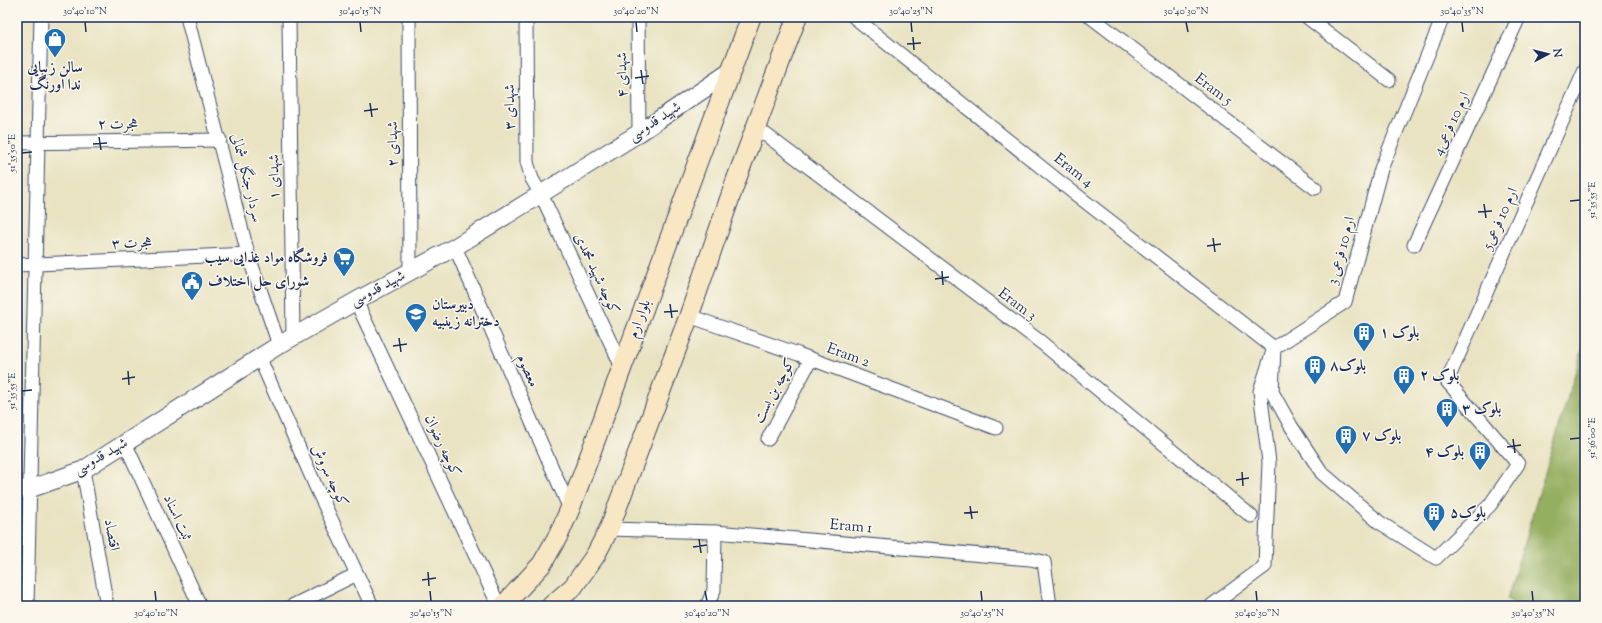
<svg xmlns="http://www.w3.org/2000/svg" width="1602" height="623" viewBox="0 0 1602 623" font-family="'Sorts Mill Goudy',Amiri,serif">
  <rect width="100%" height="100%" fill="#fbf7ec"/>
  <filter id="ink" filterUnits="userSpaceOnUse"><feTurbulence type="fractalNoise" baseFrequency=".025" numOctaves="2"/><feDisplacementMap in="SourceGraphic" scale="8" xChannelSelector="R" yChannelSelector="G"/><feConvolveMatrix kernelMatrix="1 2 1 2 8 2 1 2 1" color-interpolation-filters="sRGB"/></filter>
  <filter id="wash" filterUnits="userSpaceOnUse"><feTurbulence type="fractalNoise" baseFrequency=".012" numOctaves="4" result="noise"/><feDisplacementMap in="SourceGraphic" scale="16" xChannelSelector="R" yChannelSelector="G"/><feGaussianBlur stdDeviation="0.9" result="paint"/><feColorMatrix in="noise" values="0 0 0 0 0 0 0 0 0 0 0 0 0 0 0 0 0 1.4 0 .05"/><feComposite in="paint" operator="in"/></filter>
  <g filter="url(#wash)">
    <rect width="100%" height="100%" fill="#e9e3c2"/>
    <path fill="#95af60" stroke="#586f5f" d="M 1585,340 L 1585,606 L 1517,606 L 1507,599 Z"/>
  </g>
  <g filter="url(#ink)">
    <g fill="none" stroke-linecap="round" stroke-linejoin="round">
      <g stroke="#3a4a6d" stroke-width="15">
        <g id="minor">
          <path d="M 187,17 L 248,254 L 279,345"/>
          <path d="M 289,17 L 293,337"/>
          <path d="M 409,17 L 410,272"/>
          <path d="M 526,17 L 527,162 L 532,179 L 541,194 L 622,367"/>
          <path d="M 638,17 L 639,133"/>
          <path d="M 854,17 L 1056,179 L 1274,348 L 1272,392 L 1291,426 L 1322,473 L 1379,522 L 1436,558 L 1490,505 L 1518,464 L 1447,381 L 1585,70"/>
          <path d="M 1091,17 L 1315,188"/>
          <path d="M 1307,17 L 1389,80"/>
          <path d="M 757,128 L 1042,343 L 1251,516"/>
          <path d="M 17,143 L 220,140"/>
          <path d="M 1414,245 L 1519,17"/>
          <path d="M 455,247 L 570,509"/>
          <path d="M 17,265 L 248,254"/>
          <path d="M 356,301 L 499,606"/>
          <path d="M 689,316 L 798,354 L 996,428"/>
          <path d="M 260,359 L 316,487 L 372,606"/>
          <path d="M 768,439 L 811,359"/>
          <path d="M 125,443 L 200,606"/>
          <path d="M 83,470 L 107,606"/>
          <path d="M 609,529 L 715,532 L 1030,559 L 1044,562 L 1050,606"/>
          <path d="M 27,606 L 41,17"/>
          <path d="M 292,606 L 357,574"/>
          <path d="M 707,606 L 714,590 L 715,532"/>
          <path d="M 1211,606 L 1265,566 L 1269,462 L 1260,391 L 1274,348 L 1345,302 L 1381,169 L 1443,17"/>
        </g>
      </g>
      <g stroke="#3a4a6d" stroke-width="19">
        <path id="tertiary" d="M 17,489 L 30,489 L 83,470 L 279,345 L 356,301 L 455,247 L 541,194 L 639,133 L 731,71"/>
      </g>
      <g stroke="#3a4a6d" stroke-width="21">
        <g id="secondary">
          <path d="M 503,606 L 542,564 L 559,534 L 570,509 L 751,17"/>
          <path d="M 551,606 L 573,587 L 595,556 L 609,529 L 689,316 L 735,183 L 797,17"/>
        </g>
      </g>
      <use href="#minor" stroke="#fff" stroke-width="13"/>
      <use href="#tertiary" stroke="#fff" stroke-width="17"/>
      <use href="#secondary" stroke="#f9e7c3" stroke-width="19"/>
    </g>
  </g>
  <path fill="none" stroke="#1b2f5e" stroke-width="1.5" d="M 85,22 L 86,32M 360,22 L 361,32M 636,22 L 637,32M 911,22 L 912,32M 1186,22 L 1188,32M 1462,22 L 1463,32M 913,37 L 914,50M 907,44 L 921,43M 641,70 L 643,84M 635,78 L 649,76M 370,103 L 372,117M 364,111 L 378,109M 99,137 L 101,150M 93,144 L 107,143M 22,153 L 32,152M 1570,201 L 1580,200M 1484,204 L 1486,218M 1478,212 L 1492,211M 1213,238 L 1215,252M 1207,246 L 1221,244M 942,271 L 943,285M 935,279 L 949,277M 670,304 L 672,318M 664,312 L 678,311M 399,338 L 401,352M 393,346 L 407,344M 128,371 L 129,385M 122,379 L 135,377M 22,391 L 32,390M 1513,439 L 1515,453M 1570,439 L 1580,438M 1507,447 L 1521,445M 1242,472 L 1243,486M 1236,480 L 1249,478M 970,506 L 972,519M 964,513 L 978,512M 699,539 L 701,553M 693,547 L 707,545M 428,572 L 429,586M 422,580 L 436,578M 155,591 L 156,601M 430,591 L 431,601M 705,591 L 707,601M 981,591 L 982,601M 1256,591 L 1257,601M 1532,591 L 1533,601"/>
  <defs>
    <g id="shop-pin" transform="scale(1.15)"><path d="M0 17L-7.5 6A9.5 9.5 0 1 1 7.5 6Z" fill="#1f6fb2" stroke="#fbf7ec"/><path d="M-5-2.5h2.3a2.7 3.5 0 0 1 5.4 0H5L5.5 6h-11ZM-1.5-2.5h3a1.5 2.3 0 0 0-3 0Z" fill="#fff"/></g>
    <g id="supermarket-pin" transform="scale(1.15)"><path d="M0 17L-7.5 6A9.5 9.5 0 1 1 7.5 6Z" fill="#1f6fb2" stroke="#fbf7ec"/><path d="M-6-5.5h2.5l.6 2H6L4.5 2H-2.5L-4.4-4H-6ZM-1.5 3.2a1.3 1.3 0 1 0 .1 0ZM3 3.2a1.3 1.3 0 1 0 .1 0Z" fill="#fff"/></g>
    <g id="civic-pin" transform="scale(1.15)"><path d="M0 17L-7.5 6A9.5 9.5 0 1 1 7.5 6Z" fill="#1f6fb2" stroke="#fbf7ec"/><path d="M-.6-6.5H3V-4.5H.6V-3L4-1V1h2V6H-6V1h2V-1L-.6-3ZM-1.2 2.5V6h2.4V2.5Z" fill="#fff"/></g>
    <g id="school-pin" transform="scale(1.15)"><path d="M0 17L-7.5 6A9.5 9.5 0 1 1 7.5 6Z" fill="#1f6fb2" stroke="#fbf7ec"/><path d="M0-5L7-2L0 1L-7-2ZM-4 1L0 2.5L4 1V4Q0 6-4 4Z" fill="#fff"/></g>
    <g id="building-pin" transform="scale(1.15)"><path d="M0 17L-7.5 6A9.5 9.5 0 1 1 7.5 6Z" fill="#1f6fb2" stroke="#fbf7ec"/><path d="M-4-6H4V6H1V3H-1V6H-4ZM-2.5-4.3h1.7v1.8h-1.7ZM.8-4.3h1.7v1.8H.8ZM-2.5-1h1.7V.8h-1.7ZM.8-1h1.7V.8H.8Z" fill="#fff"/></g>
  </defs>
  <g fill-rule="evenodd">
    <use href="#shop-pin" x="55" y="39"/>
    <use href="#supermarket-pin" x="344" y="258"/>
    <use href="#civic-pin" x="192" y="282"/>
    <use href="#school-pin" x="416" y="314"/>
    <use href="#building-pin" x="1364" y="333"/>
    <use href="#building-pin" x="1315" y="366"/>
    <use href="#building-pin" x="1404" y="376"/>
    <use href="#building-pin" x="1447" y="409"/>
    <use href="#building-pin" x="1346" y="436"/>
    <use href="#building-pin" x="1480" y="452"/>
    <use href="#building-pin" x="1434" y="513"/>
  </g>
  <g text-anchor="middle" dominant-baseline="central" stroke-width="3" stroke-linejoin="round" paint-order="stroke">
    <g font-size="15" font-weight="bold" fill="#1b2f5e" stroke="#fbf7ec" text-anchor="start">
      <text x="55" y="68" text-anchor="middle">سالن زیبایی<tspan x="55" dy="17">ندا اورنگ</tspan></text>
      <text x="328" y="258" text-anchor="end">فروشگاه مواد غذایی سیب</text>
      <text x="208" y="282">شورای حل اختلاف</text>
      <text x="432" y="305">دبیرستان<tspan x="432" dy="17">دخترانه زینبیه</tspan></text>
      <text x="1380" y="333">بلوک ۱</text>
      <text x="1330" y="366">بلوک۸</text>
      <text x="1420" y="376">بلوک ۲</text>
      <text x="1462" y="409">بلوک ۳</text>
      <text x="1362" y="436">بلوک ۷</text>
      <text x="1464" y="452" text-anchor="end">بلوک ۴</text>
      <text x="1450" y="513">بلوک۵</text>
    </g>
    <g font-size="15" fill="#1b2f5e" stroke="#fbf7ec">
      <text transform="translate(623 75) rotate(-91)">شهدای ۴</text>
      <text transform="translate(1213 90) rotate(37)">Eram 5</text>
      <text transform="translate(510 107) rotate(-90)">شهدای ۳</text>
      <text transform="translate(655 122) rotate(-33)">شهید قدوسی</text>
      <text transform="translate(1452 124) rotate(-65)">ارم 10 فرعی4</text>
      <text transform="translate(118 125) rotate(-1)">هجرت ۲</text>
      <text transform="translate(393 144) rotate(-90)">شهدای ۲</text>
      <text transform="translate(1073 171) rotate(38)">Eram 4</text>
      <text transform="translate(275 177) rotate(-91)">شهدای ۱</text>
      <text transform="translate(246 178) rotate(76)">سردار جنگل شمالی</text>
      <text transform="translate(1501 219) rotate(-66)">ارم 10 فرعی5</text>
      <text transform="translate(132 244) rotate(-3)">هجرت ۳</text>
      <text transform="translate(1342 251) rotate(-75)">ارم 10 فرعی 3</text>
      <text transform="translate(596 274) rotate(65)">کوچه شهید محمدی</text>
      <text transform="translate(378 289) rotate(-28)">شهید قدوسی</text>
      <text transform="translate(1017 305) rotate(37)">Eram 3</text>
      <text transform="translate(640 319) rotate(-70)">بلوار ارم</text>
      <text transform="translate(848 356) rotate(20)">Eram 2</text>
      <text transform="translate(527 371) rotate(66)">معصوم</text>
      <text transform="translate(775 391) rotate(-62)">کوچه بن بست</text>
      <text transform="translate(442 446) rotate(65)">کوچه رضوان</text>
      <text transform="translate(101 457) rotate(-30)">شهید قدوسی</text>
      <text transform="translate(329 476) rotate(65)">کوچه سروش</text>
      <text transform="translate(177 518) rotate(65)">ثبت اسناد</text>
      <text transform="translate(851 527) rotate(5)">Eram 1</text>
      <text transform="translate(111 535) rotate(80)">اقتصاد</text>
    </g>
  </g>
  <rect width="1602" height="623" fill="none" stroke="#fbf7ec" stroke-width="44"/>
  <g transform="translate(1548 54) rotate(83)" stroke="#fbf7ec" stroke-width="3" paint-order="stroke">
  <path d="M0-3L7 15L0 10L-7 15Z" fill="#1b2f5e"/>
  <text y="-6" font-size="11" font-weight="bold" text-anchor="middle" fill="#1b2f5e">N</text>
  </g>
  <rect x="22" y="22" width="1558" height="579" fill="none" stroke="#1b2f5e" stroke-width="1.5"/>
  <g font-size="10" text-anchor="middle" fill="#1b2f5e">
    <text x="85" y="14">30°40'10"N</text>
    <text x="360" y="14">30°40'15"N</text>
    <text x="636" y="14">30°40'20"N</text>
    <text x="911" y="14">30°40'25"N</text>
    <text x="1186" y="14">30°40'30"N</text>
    <text x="1462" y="14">30°40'35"N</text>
    <text transform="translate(11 153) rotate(-90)" y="4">51°35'50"E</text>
    <text transform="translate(1591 200) rotate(-90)" y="4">51°35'55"E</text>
    <text transform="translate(11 391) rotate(-90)" y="4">51°35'55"E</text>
    <text transform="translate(1591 438) rotate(-90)" y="4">51°36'00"E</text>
    <text x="156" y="616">30°40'10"N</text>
    <text x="431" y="616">30°40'15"N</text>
    <text x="707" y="616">30°40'20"N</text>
    <text x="982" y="616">30°40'25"N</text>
    <text x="1257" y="616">30°40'30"N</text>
    <text x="1533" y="616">30°40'35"N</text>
  </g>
</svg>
